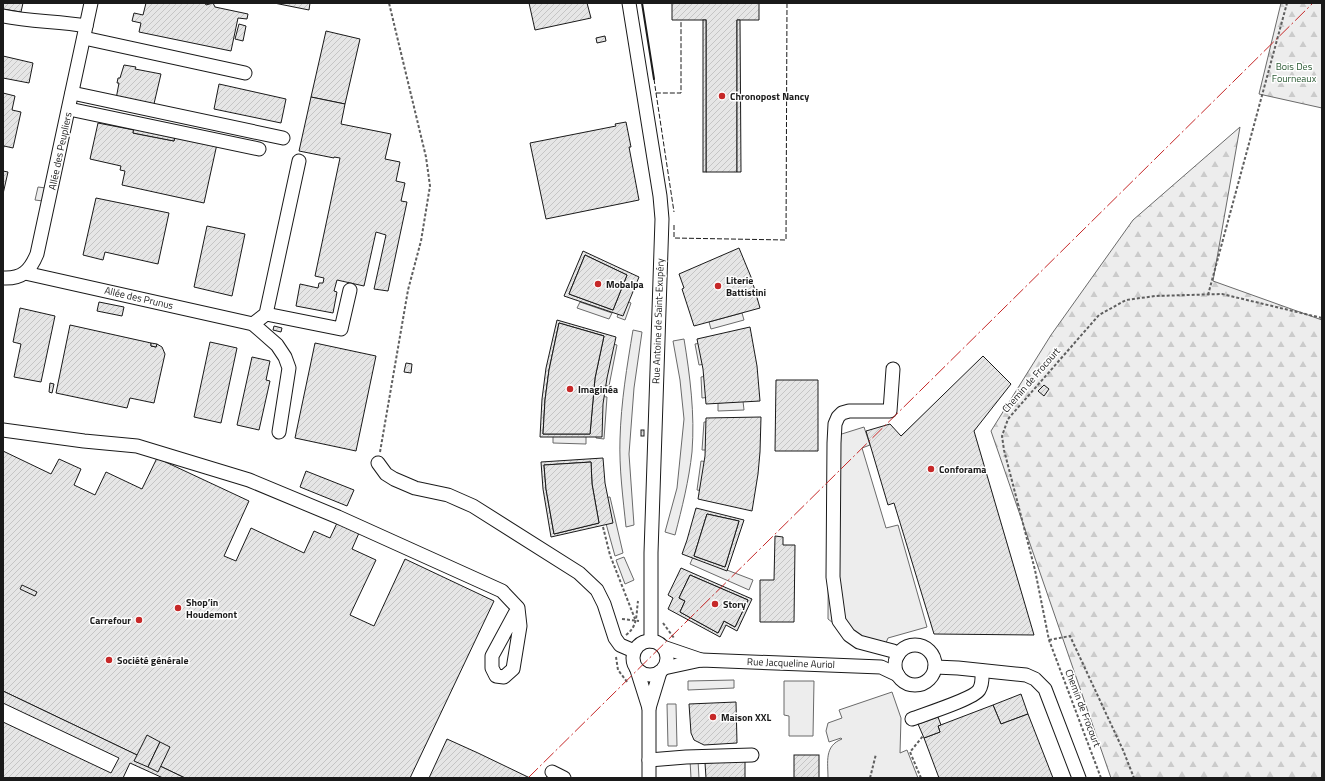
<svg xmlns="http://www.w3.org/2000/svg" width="1325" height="781" viewBox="0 0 1325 781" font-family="'Titillium Web',sans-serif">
  <defs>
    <pattern id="forest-firs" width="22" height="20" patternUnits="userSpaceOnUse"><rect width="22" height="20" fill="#ededed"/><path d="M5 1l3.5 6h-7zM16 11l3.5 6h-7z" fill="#cbcbcb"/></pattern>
    <pattern id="building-hatch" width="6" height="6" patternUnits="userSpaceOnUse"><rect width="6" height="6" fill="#e6e6e6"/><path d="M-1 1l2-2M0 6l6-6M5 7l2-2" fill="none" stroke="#c5c5c5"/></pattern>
  </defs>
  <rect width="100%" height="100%" fill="#fff"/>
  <g fill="url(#forest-firs)" stroke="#6a6a6a">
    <path d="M 1281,3 L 1322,3 L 1322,108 L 1259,94 Z"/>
    <path d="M 1240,127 L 1213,281 L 1322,320 L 1322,778 L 1111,778 L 991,431 L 1051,335 L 1133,220 Z"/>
  </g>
  <g fill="#ededed" stroke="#6a6a6a">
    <path d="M 38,187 L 46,188 L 43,201 L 35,200 Z"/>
    <path d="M 625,300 L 631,303 L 625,320 L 617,317 Z"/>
    <path d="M 580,302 L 612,313 L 609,319 L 577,308 Z"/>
    <path d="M 742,313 L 744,320 L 711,329 L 709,322 Z"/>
    <path d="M 633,330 L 642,332 L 634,388 L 629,454 L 634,525 L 626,527 C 623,498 619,468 620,439 C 621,402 627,366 633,330 Z"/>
    <path d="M 684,339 C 690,376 695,414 692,452 C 689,480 682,508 675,535 L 665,532 L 677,488 L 684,419 L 680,380 L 673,341 Z"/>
    <path d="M 609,343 L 617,345 L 609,386 L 601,385 Z"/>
    <path d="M 701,343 L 705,364 L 699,365 L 695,344 Z"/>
    <path d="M 707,376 L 710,397 L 702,398 L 701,377 Z"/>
    <path d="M 599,396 L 607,397 L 604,439 L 596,438 Z"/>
    <path d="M 743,401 L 744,410 L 718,411 L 718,403 Z"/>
    <path d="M 704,422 L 710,422 L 710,450 L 702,450 Z"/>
    <path d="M 864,427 L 870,445 L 862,448 L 886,528 L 898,525 L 927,627 L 888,638 L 883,650 L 864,650 L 854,647 L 837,626 L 828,619 L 829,438 Z"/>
    <path d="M 553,436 L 586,436 L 586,444 L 553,443 Z"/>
    <path d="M 701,461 L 709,462 L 704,491 L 697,490 Z"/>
    <path d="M 610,497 L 623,553 L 615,556 L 605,520 L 602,498 Z"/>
    <path d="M 624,557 L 634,580 L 625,584 L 616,560 Z"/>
    <path d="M 693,557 L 753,580 L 749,590 L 690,564 Z"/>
    <path d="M 734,680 L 734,688 L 688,690 L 688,681 Z"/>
    <path d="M 784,681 L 814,681 L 813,736 L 789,736 L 789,716 L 784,715 Z"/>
    <path d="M 892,692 L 901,718 L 900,753 L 907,750 L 918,778 L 828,778 C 828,762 824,746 842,739 L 841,738 L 829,742 L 826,731 L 828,723 L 842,718 L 839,710 Z"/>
    <path d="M 667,704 L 676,704 L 677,746 L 668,746 Z"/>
    <path d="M 690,760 L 698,760 L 699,778 L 691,778 Z"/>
  </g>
  <g fill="url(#building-hatch)" stroke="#1a1a1a" fill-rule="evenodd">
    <path d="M 3,3 L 23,3 L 21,12 L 3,9 Z"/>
    <path d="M 146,3 L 205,3 L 206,5 L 213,3 L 215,7 L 248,14 L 247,19 L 238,18 L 231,51 L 139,32 L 141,23 L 132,21 L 134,13 L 143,15 Z"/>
    <path d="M 274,3 L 310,3 L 309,10 Z"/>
    <path d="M 529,3 L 587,3 L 591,18 L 535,30 Z"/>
    <path d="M 672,3 L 759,3 L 759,20 L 737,20 L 737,172 L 706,172 L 706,20 L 672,20 Z"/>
    <rect x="703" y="20" width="3" height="152"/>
    <path d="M 737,20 L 740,20 L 741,172 L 737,172 Z"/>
    <path d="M 239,24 L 246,26 L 243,41 L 235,39 Z"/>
    <path d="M 326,31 L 360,39 L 345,104 L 311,97 Z"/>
    <path d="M 605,36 L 606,41 L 597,43 L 596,38 Z"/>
    <path d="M 3,56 L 33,63 L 29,83 L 3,78 Z"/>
    <path d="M 124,65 L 136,67 L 135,69 L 161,74 L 153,108 L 116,99 L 119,83 L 117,83 L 118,78 L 120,78 Z"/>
    <path d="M 219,84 L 286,99 L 281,123 L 214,109 Z"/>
    <path d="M 3,93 L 15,96 L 12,110 L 21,112 L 13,148 L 4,146 L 3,150 Z"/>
    <path d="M 311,97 L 345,104 L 341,124 L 391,134 L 385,159 L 400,162 L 396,181 L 405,183 L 401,201 L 407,202 L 388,291 L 374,289 L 386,235 L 376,232 L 364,286 L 337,280 L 334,291 L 337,292 L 333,313 L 296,306 L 300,284 L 318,288 L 319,283 L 323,283 L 324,278 L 315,276 L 340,158 L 334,157 L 334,158 L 299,151 Z"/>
    <path d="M 626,122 L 631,147 L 629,147 L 639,200 L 546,219 L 530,143 L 616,126 L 615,124 Z"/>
    <path d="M 98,123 L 134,130 L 133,133 L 174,141 L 175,135 L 217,144 L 204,203 L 122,185 L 125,171 L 120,170 L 121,166 L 90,159 Z"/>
    <path d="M 134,126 L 175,135 L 174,141 L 133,133 Z"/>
    <path d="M 3,171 L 8,172 L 3,194 Z"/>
    <path d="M 96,198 L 169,213 L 158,264 L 105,252 L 103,260 L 83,255 Z"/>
    <path d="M 207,226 L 245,234 L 232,296 L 194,287 Z"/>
    <path d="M 739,248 L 751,277 L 760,308 L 694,326 L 682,289 L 684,288 L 679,274 Z"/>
    <path d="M 583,251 L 639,277 L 623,316 L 564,296 ZM 585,255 L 627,275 L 613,310 L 569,294 Z"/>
    <path d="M 585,255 L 627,275 L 613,310 L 569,294 Z"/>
    <path d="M 99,302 L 124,307 L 122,316 L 97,311 Z"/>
    <path d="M 20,308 L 55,316 L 41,382 L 14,377 L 21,344 L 13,342 Z"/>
    <path d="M 557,320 L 616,337 L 607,378 L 603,404 L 602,437 L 540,437 L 542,399 L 546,368 ZM 559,323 L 604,336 L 595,378 L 590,434 L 543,434 L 545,400 L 549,370 Z"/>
    <path d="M 559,323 L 604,336 L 595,378 L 590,434 L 543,434 L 545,400 L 549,370 Z"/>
    <path d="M 70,325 L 151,343 L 151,346 L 156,347 L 157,344 L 162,347 L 165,354 L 154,403 L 130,398 L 127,408 L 56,393 Z"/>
    <path d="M 274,326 L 282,328 L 281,332 L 273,330 Z"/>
    <path d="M 750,327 L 757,366 L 760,401 L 706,404 L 703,369 L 697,339 Z"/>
    <path d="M 210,342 L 237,348 L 221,423 L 194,417 Z"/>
    <path d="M 151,343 L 157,344 L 156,347 L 151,346 Z"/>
    <path d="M 315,343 L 376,356 L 356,451 L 295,438 Z"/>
    <path d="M 983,356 L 1011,384 L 974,431 L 1034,635 L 934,634 L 894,503 L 888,505 L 866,431 L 890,424 L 901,436 Z"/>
    <path d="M 252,357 L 270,361 L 266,380 L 270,381 L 259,430 L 237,425 Z"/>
    <path d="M 406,363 L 412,364 L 411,373 L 404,372 Z"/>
    <path d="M 776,380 L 818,380 L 818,451 L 775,451 Z"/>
    <path d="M 50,383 L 54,384 L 52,393 L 49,392 Z"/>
    <path d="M 1044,385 L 1049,389 L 1044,396 L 1038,391 Z"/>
    <path d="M 761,417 L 760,452 L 758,474 L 752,511 L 698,499 L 705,456 L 706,418 Z"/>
    <rect x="641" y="430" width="3" height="6"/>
    <path d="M 3,451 L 51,474 L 59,459 L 81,469 L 74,485 L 95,495 L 106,472 L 142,489 L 157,458 L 249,501 L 224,556 L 236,561 L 251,528 L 304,553 L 314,531 L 330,538 L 337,523 L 359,533 L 352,549 L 376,560 L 350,615 L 374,626 L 405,559 L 494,601 L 410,778 L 185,778 L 3,691 Z"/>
    <path d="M 603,458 L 605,483 L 613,523 L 551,537 L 543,489 L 541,462 ZM 591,462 L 592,484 L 599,523 L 554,534 L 546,489 L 544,465 Z"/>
    <path d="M 591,462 L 592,484 L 599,523 L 554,534 L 546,489 L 544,465 Z"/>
    <path d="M 306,471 L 354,490 L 347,506 L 300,487 Z"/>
    <path d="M 696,508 L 744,520 L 727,571 L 682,554 L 687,540 ZM 707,514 L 739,521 L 725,567 L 694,556 Z"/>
    <path d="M 707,514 L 739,521 L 725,567 L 694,556 Z"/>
    <path d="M 775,536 L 783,537 L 783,545 L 795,545 L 794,622 L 760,622 L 760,580 L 774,580 Z"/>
    <path d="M 681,568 L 752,599 L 737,631 L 726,625 L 720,637 L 668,609 L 673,598 L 668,595 ZM 690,575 L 748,600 L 735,627 L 724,621 L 718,633 L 680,612 L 685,601 L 679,598 Z"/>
    <path d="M 690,575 L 748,600 L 735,627 L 724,621 L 718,633 L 680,612 L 685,601 L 679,598 Z"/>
    <path d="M 22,585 L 37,592 L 35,596 L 20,589 Z"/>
    <path d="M 3,691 L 89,732 L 185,778 L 163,778 L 130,763 L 123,778 L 3,778 L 3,722 L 111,773 L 119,758 L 3,703 Z"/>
    <path d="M 1021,694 L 1028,714 L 1001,724 L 993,705 Z"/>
    <path d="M 736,702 L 737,743 L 704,745 L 694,740 L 691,733 L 689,704 Z"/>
    <path d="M 993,705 L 1001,724 L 1028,714 L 1053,778 L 939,778 L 924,738 L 940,732 L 938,726 Z"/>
    <path d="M 938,717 L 941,725 L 938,726 L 940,732 L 924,738 L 918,724 Z"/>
    <path d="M 147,735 L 160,742 L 148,767 L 134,761 Z"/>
    <path d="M 447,739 L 478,753 L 530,778 L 429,778 Z"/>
    <path d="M 160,742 L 170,747 L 158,772 L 148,767 Z"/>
    <rect x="794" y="755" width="25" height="23"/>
    <path d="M 745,761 L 745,778 L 706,778 L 705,763 Z"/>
  </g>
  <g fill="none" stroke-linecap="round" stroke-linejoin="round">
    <g stroke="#1a1a1a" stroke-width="15">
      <g id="minor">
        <path d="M 629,3 L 660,196 L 662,219 L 651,553 L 651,641"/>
        <path d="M 3,16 C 31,22 59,21 86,26"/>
        <path d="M 84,38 L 245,73"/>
        <path d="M 72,93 L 283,138"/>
        <path d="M 69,109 L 259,149"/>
        <path d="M 25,273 L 253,324 L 277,345 L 285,357 L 289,368 L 279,432"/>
        <path d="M 3,278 C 22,279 30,271 37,254 L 91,3"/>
        <path d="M 266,314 L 341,329 L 350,290"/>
        <path d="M 253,324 L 266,314 L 299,161"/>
        <path d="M 893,369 L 890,411 L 849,411 L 842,413 L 838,417 L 835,424 L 834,443 L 833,577 L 839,621 L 849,635 L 859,642 L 893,651 L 898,655"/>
        <path d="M 3,430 L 84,441 L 137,446 L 249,480 L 338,517 L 502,591 L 518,608 L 520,626 L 513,669 L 504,677 L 496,676 L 492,668 L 492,656 L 518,608"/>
        <path d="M 378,463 L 386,474 L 394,479 L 415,488 L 448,495 L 473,506 L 579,573 L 597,590 L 604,604 L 615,638 L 620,645 L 634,651"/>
        <circle cx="650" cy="658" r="17"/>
        <circle cx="915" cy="665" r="20"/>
        <path d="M 663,647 L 701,660"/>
        <path d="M 935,667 L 958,668 L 1026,675 L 1035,679 L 1045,689 L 1079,778"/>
        <path d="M 664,668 L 701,660 L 881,667 L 898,675"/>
        <path d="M 637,670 L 649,708 L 649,778"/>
        <path d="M 649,708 L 660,672"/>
        <path d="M 912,719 C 925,714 973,699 979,690 C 983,684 982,677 982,671"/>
        <path d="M 649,760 L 686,757 L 752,755"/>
        <path d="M 552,772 L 564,778"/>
      </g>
    </g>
    <g stroke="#5f5f5f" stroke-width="2" stroke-dasharray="3 2" stroke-linecap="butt">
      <path d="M 1208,295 L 1287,3"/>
      <path d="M 1322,382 L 1322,391"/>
      <path d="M 380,452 L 408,290 L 421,241 L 430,186 L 426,157 L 389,3"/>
      <path d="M 603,527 L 610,555 L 635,619"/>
      <path d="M 622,619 L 639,621"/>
      <path d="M 663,623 L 674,638"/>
      <path d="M 626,635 C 638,626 636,615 638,601"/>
      <path d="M 1049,640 L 1070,636 L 1123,750 L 1134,778"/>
      <path d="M 616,657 L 618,670 L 628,683"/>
      <path d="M 870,778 L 876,754"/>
      <path d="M 921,778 L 910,752 L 923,736"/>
      <path d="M 1101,778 L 1049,640 L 1035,570 L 1004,450 L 1002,436 L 1008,419 L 1099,315 L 1126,300 L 1155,296 L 1222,294 L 1322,318"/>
    </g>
    <use href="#minor" stroke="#fff" stroke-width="13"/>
    <g stroke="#1a1a1a" stroke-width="1" stroke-dasharray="5 2" stroke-linecap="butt">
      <path d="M 654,79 L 656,93 L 681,93 L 681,20"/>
      <path d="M 656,93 L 674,212"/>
      <path d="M 674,225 L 674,238 L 786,240 L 787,3"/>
    </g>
    <path stroke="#1a1a1a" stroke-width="2" d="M 642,3 L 654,79"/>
    <path stroke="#c62828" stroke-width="1" stroke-dasharray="14 3 2 3" stroke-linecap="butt" d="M 528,778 L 1313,3"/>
  </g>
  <g fill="#c62828" stroke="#fff" stroke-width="1.5">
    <circle cx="722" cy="96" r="4"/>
    <circle cx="598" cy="284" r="4"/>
    <circle cx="718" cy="286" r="4"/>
    <circle cx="570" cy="389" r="4"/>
    <circle cx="931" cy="469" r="4"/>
    <circle cx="715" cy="604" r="4"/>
    <circle cx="178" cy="608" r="4"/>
    <circle cx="139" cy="620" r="4"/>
    <circle cx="109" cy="660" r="4"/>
    <circle cx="713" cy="717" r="4"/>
  </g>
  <g text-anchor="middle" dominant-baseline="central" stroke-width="3" stroke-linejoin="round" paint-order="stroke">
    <g font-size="10" fill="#2b5a34" stroke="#fff">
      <text x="1294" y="66">Bois Des<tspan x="1294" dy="12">Fourneaux</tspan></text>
    </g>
    <g font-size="10" font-weight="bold" fill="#1a1a1a" stroke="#fff" text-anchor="start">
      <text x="730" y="96">Chronopost Nancy</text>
      <text x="726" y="280">Literie<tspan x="726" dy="12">Battistini</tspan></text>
      <text x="606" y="284">Mobalpa</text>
      <text x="578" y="389">Imaginéa</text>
      <text x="939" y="469">Conforama</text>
      <text x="186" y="602">Shop’in<tspan x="186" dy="12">Houdemont</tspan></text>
      <text x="723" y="604">Story</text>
      <text x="131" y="620" text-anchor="end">Carrefour</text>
      <text x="117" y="660">Société générale</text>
      <text x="721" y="717">Maison XXL</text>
    </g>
    <g font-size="10" fill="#1a1a1a" stroke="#fff">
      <text transform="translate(60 151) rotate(-78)">Allée des Peupliers</text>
      <text transform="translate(139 298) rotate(13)">Allée des Prunus</text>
      <text transform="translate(658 321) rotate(-88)">Rue Antoine de Saint-Exupéry</text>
      <text transform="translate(1031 380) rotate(-49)">Chemin de Frocourt</text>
      <text transform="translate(791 663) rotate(2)">Rue Jacqueline Auriol</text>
      <text transform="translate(1083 708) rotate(69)">Chemin de Frocourt</text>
    </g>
  </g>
  <rect width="1325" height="781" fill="none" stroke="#1a1a1a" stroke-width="8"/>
</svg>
